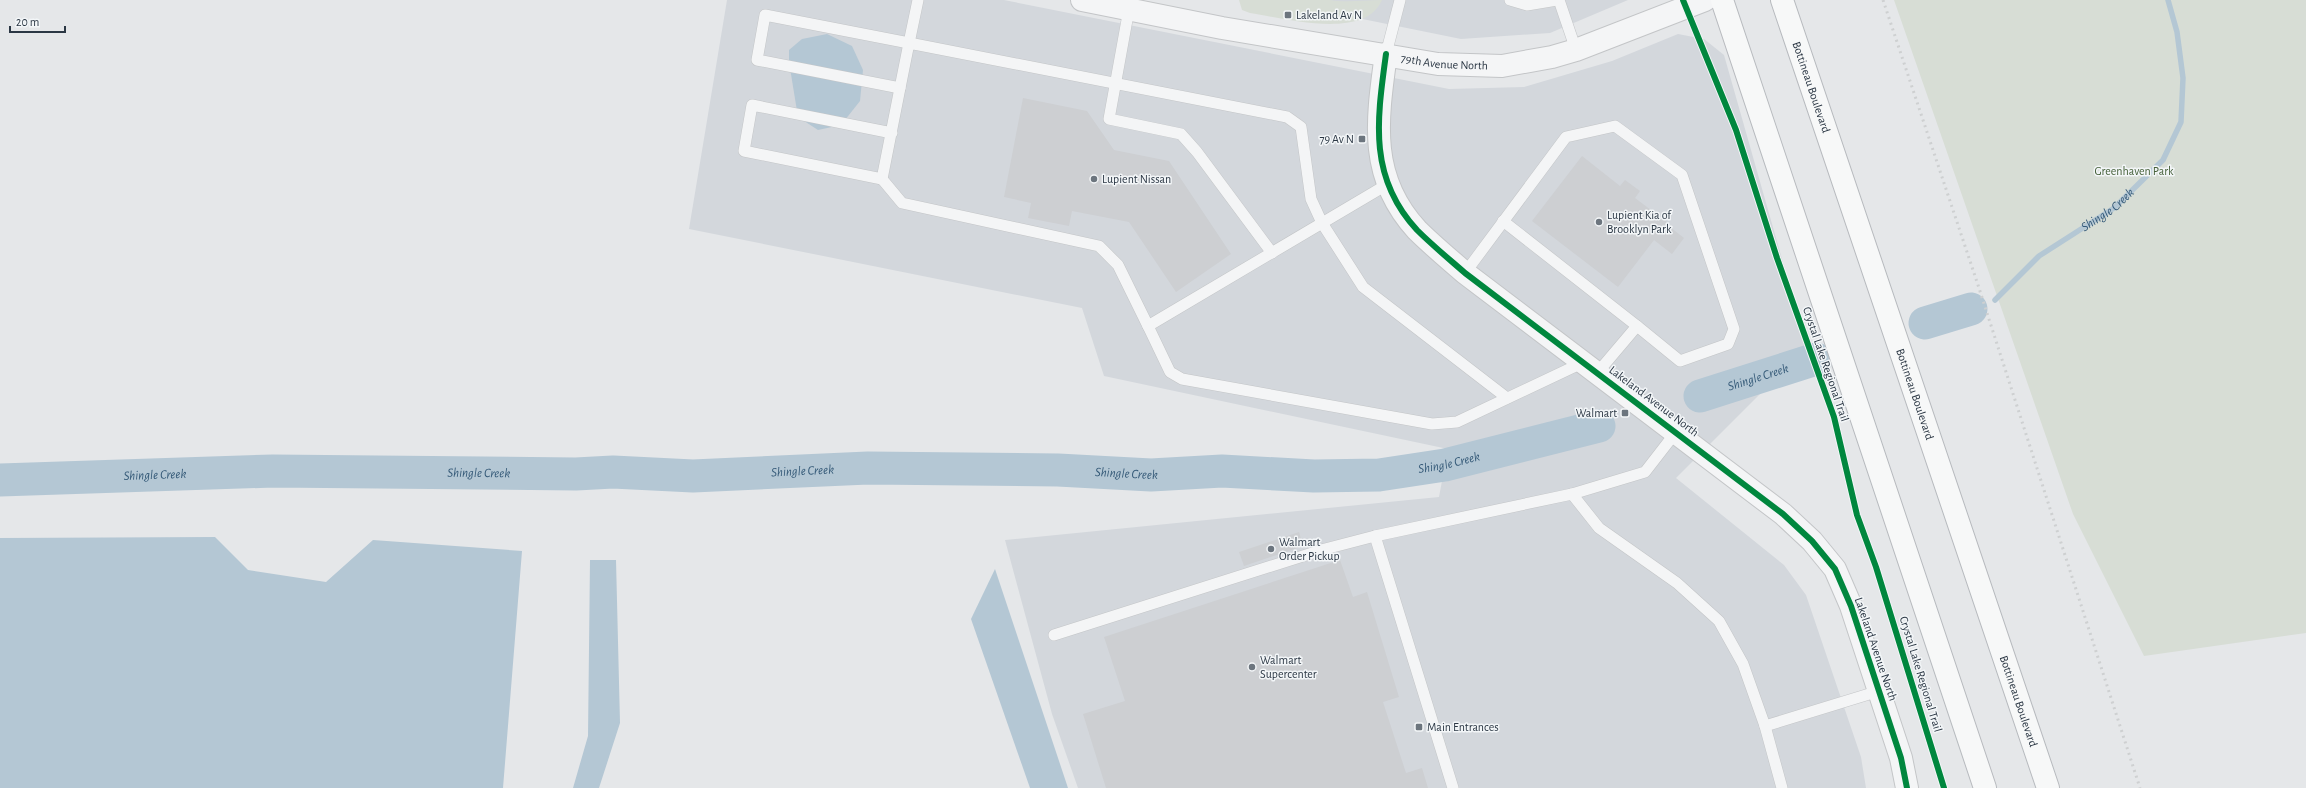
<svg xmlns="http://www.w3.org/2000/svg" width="2306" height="788" viewBox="0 0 2306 788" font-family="'Alegreya Sans',sans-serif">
  <rect width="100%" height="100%" fill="#e5e7e9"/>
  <g fill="#d3d7dc">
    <path d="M 727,0 L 1004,0 L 1449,89 L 1524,87 L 1612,61 L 1678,34 L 1704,39 L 1724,55 L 1807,347 L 1676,478 L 1784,565 L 1806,595 L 1861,757 L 1866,788 L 1078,788 L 1052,714 L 1005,540 L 1439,497 L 1448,449 L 1104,376 L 1082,308 L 689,229 Z"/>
    <path d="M 1269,0 L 1628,0 L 1550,33 L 1461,39 Z"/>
  </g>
  <g fill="#d7ddd5">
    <path d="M 1239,0 L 1330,0 C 1347,3 1365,0 1382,0 C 1365,41 1283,18 1250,13 L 1242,10 Z"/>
    <path d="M 1894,0 L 2306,0 L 2306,633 L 2144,656 L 2073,514 Z"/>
  </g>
  <g fill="#b4c7d4">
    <path d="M 827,34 L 852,46 L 863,70 L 860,101 L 841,125 L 818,130 L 798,117 L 789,62 L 789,50 L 802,39 Z"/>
    <path d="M 215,537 L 248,570 L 326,582 L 373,540 L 522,551 L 503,788 L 0,788 L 0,538 Z"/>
    <path d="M 590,560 L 616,560 L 620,723 L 599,788 L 573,788 L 588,736 Z"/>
    <path d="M 995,569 L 1068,788 L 1030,788 L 971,619 Z"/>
  </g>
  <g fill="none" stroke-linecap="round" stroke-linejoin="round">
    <path stroke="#b4c7d4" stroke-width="5.5" id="s1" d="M 1995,300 L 2039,256 L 2114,208 L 2163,160 L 2181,122 L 2183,78 L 2177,32 L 2168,0"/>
    <g stroke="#b4c7d4" stroke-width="33">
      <path d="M 1925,323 L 1971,309"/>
      <path id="s2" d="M 1700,396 L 1816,359"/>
      <path id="s3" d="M 0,480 L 273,471 L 576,474 L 613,472 L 693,476 L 868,468 L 1058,470 L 1151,475 L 1222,471 L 1314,476 L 1379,475 L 1445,465 L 1599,426"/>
    </g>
  </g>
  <g fill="#cdcfd2">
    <path d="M 1023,98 L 1087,111 L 1114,150 L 1169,161 L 1231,254 L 1176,292 L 1129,222 L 1072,211 L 1069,226 L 1028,218 L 1031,203 L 1004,197 Z"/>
    <path d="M 1582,156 L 1620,186 L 1625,180 L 1640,191 L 1635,198 L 1667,222 L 1666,224 L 1684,238 L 1672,254 L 1654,240 L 1618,287 L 1532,221 Z"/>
    <path d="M 1299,532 L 1303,546 L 1244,566 L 1239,552 Z"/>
    <path d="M 1340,560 L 1353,597 L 1367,592 L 1399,697 L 1383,702 L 1406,773 L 1422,768 L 1428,788 L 1106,788 L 1083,714 L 1125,701 L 1104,637 Z"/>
  </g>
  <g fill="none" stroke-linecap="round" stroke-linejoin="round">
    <g stroke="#c3c5c7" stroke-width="12">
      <g id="service">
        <path d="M 1510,0 L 1527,5 L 1557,0"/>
        <path d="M 1559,0 L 1576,50"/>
        <path d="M 1129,9 L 1109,119 L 1181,134 L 1197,152 L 1272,253"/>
        <path d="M 1386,54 L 1400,0"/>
        <path d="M 900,88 L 909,43 L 1287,117 L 1301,127 L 1311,199 L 1322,223 L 1363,287 L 1507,398"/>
        <path d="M 892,133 L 752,105 L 744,151 L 882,179 L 900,88 L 757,60 L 765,15 L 909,43 L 918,0"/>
        <path d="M 882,179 L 902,203 L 1099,246 L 1118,265 L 1148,326 L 1388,184"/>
        <path d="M 1503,221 L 1637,326"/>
        <path d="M 1465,273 L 1566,137 L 1615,126 L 1682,175 L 1734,329 L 1728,344 L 1680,361 L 1637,326 L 1598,372"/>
        <path d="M 1148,326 L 1170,372 L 1182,379 L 1432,424 L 1457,422 L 1584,362"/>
        <path d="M 1572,494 L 1599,528 L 1677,583 L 1719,621 L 1743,664 L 1765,726 L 1782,788"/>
        <path d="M 1375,536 L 1453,788"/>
        <path d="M 1054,635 L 1325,549 L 1375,536 L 1572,494 L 1645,472 L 1676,432"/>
        <path d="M 1765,726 L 1879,691"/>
      </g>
    </g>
    <g stroke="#c3c5c7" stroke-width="24">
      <g id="tertiary">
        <path id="s4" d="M 1082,0 L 1222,28 L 1438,64 L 1502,66 L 1552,57 L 1576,50 L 1705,0"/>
        <path d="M 1386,54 C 1377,120 1368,177 1417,230 C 1432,245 1449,259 1465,273 L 1783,514 L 1812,541 L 1835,569 L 1851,606 L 1901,758 L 1907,788"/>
      </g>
    </g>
    <g stroke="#b7babe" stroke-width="24">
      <g id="trunk">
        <path d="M 1722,0 L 1985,788"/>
        <path id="s5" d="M 1782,0 L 2048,788"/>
      </g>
    </g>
    <use href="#service" stroke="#f4f5f6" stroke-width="11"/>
    <use href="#tertiary" stroke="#f4f5f6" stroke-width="22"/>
    <use href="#trunk" stroke="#f7f8f8" stroke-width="22"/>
    <path stroke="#ced0d1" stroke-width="3" stroke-dasharray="2 4" stroke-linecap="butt" d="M 1883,0 L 1978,285 L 2140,788"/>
    <g stroke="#f3f6f8" stroke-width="8">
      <g id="cycleway">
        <path d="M 1683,0 L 1736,130 L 1777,258 L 1834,417 L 1857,515 L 1876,567 L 1944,788"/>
        <path d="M 1386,54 C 1377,120 1368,177 1417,230 C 1432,245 1449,259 1465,273 L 1783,514 L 1812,541 L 1835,569 L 1851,606 L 1901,758 L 1907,788"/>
      </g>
    </g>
    <use href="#cycleway" stroke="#00873e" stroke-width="6"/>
  </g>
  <g fill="#6c757e" stroke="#f3f6f8" stroke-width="1.5">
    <rect x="1284" y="11" width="8" height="8" rx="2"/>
    <rect x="1358" y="135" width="8" height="8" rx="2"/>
    <circle cx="1094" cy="179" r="4"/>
    <circle cx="1599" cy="222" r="4"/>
    <rect x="1621" y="409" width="8" height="8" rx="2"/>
    <circle cx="1271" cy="549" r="4"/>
    <circle cx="1252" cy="667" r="4"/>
    <rect x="1415" y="723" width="8" height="8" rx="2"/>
  </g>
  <g text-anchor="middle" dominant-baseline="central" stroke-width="3" stroke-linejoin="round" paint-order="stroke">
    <g font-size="12" fill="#2b3744" stroke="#f3f6f8" text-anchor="start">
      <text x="1296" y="15">Lakeland Av N</text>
      <text x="1354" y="139" text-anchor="end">79 Av N</text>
      <text x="1102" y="179">Lupient Nissan</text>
      <text x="1607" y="215">Lupient Kia of<tspan x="1607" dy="14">Brooklyn Park</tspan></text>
      <text x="1617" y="413" text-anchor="end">Walmart</text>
      <text x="1279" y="542">Walmart<tspan x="1279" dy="14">Order Pickup</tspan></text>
      <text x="1260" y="660">Walmart<tspan x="1260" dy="14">Supercenter</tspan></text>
      <text x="1427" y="727">Main Entrances</text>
    </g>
    <g font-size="12" fill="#2b3744" stroke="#f3f6f8">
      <text stroke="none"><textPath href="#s4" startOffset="368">79th Avenue North</textPath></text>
      <text stroke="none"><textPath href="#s5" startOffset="92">Bottineau Boulevard</textPath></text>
      <text transform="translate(1826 364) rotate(71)">Crystal Lake Regional Trail</text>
      <text stroke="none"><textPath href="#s5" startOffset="416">Bottineau Boulevard</textPath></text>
      <text transform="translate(1654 401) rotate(37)">Lakeland Avenue North</text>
      <text transform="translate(1876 649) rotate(71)">Lakeland Avenue North</text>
      <text transform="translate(1921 674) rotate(73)">Crystal Lake Regional Trail</text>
      <text stroke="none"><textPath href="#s5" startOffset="740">Bottineau Boulevard</textPath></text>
    </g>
    <g font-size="12" fill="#445f38" stroke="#f3f6f8">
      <text x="2134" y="171">Greenhaven Park</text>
    </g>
    <g font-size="13" font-style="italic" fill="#355a78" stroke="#f3f6f8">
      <text stroke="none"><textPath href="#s1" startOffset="145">Shingle Creek</textPath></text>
      <text stroke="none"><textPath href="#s2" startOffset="61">Shingle Creek</textPath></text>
      <text stroke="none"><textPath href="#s3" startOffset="1451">Shingle Creek</textPath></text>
      <text stroke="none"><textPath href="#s3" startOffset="803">Shingle Creek</textPath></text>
      <text stroke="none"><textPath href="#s3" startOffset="479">Shingle Creek</textPath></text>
      <text stroke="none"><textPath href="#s3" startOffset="1127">Shingle Creek</textPath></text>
      <text stroke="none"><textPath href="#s3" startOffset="155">Shingle Creek</textPath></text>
    </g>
  </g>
  <path d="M10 26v6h55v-6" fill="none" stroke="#2b3744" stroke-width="2"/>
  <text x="16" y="26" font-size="12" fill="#2b3744" stroke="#f3f6f8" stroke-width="3" paint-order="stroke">20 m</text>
</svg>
